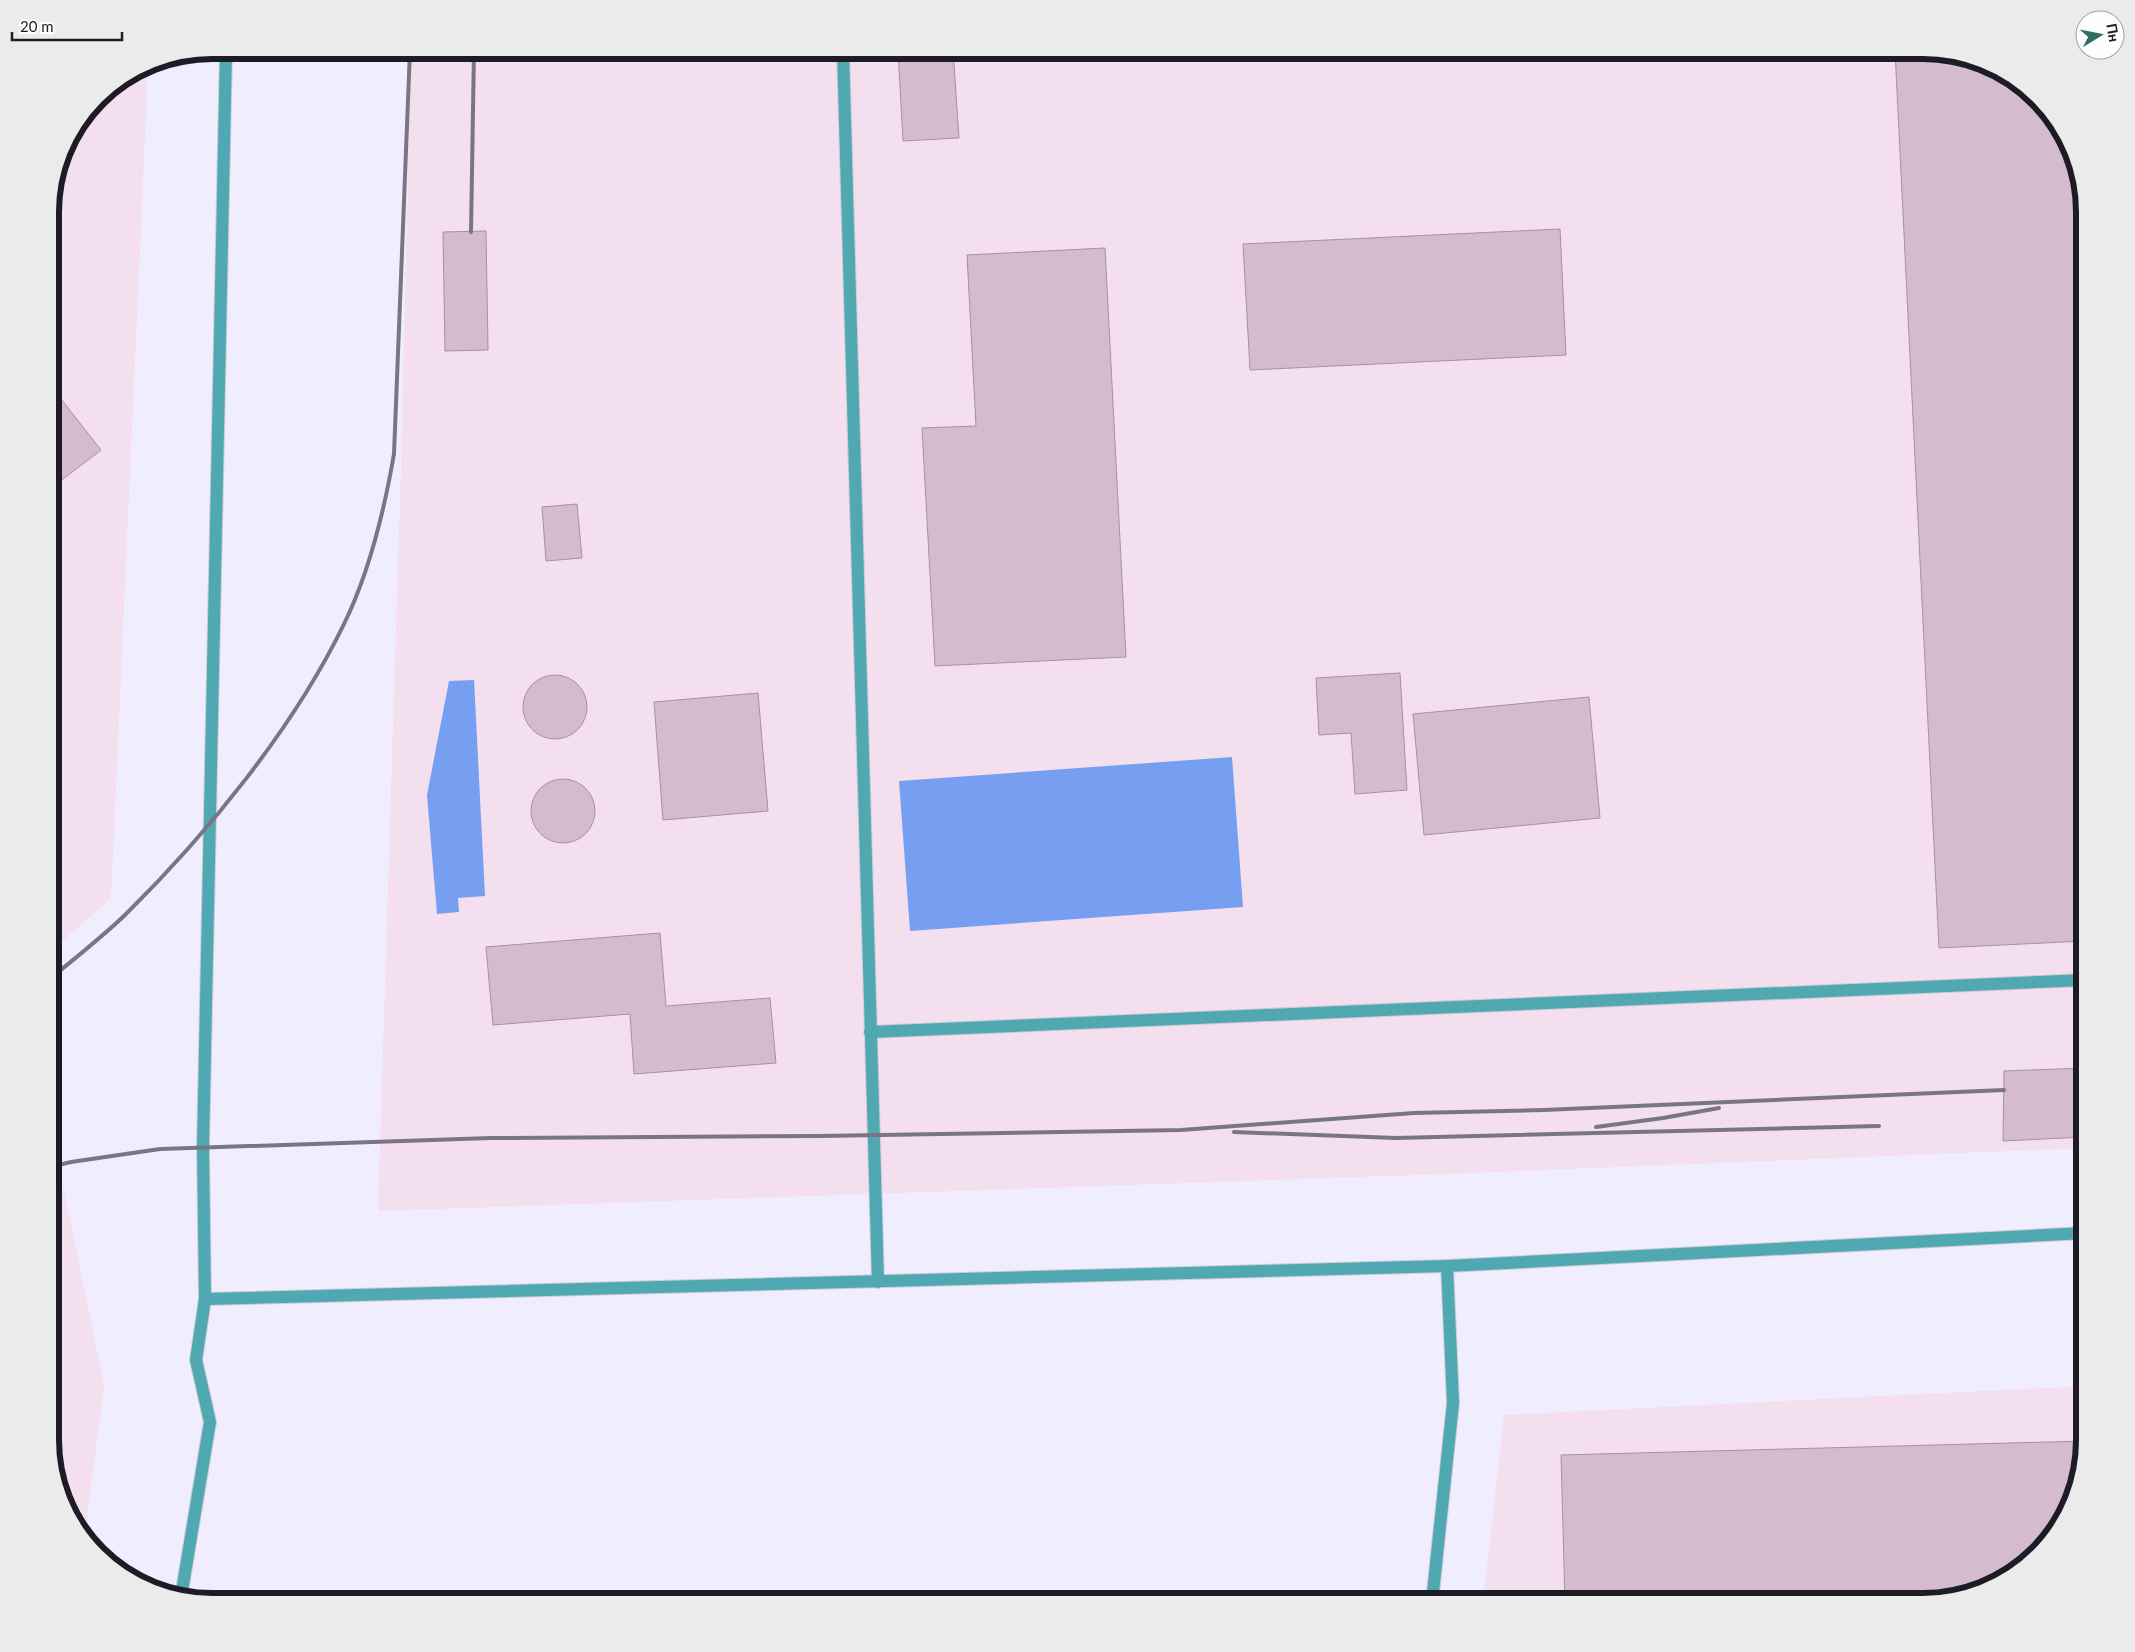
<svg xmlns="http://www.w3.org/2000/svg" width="2135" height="1652" viewBox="0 0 2135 1652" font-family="Lato,sans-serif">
  <rect width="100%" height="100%" fill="#f0edfe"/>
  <g fill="#f3dfee">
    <path d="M 411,50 L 1923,50 L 1975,59 L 2022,84 L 2068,141 L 2085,212 L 2085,1148 L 1445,1174 L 378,1211 L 401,467 Z"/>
    <path d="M 146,65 L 146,114 L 111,898 L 50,952 L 50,202 L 62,150 L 98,97 Z"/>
    <path d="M 64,1190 L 104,1385 L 85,1534 L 67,1512 L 50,1450 L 50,1194 Z"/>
    <path d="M 2085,1386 L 2085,1440 L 2076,1492 L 2051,1539 L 1994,1585 L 1923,1602 L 1483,1602 L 1504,1415 Z"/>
  </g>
  <g fill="#769ff1">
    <path d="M 474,680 L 485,896 L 458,898 L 459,912 L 437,914 L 427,795 L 449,681 Z"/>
    <path d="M 1232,757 L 1243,907 L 910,931 L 899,781 Z"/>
  </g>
  <g fill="#d4bcce" stroke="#a690a1">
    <path d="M 898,50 L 953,50 L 959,138 L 903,141 Z"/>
    <path d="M 1895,50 L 1923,50 L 1975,59 L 2022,84 L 2068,141 L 2085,212 L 2085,941 L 1939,948 Z"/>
    <path d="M 1560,229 L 1566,355 L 1250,370 L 1243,244 Z"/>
    <path d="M 486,231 L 488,350 L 445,351 L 443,232 Z"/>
    <path d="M 1105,248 L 1126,657 L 935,666 L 922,428 L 976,426 L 967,255 Z"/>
    <path d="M 50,385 L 101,450 L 50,489 Z"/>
    <path d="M 577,504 L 582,558 L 546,561 L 542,507 Z"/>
    <path d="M 1400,673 L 1407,790 L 1355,794 L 1351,733 L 1319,735 L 1316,678 Z"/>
    <circle cx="555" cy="707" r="32"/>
    <path d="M 758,693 L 768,811 L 663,820 L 654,702 Z"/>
    <path d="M 1589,697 L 1600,818 L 1424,835 L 1413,714 Z"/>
    <circle cx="563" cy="811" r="32"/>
    <path d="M 660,933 L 666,1006 L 770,998 L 776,1063 L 634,1074 L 630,1014 L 493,1025 L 486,947 Z"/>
    <path d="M 2085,1068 L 2085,1137 L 2003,1141 L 2004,1071 Z"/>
    <path d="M 2085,1441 L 2076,1492 L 2051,1539 L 1994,1585 L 1923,1602 L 1565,1602 L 1561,1455 Z"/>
  </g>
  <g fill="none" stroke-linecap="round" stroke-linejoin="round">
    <g stroke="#cecbdb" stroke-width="14">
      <g id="lane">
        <path d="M 843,50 L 878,1282"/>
        <path d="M 870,1032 L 2085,980"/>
        <path d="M 205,1299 L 1447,1266"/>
        <path d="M 181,1597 L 210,1422 L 196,1360 L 205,1299 L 203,1147 L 226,50"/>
        <path d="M 1432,1602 L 1453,1403 L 1447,1266 L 2085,1233"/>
      </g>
    </g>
    <use href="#lane" stroke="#50a9b0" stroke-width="12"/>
    <g stroke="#787683" stroke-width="4">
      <path d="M 471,232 L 474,50"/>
      <path d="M 50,979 C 75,958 101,938 125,915 C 208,833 293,729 344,624 C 370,571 384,512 394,454 L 410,50"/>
      <path d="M 1596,1127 L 1663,1118 L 1719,1108"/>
      <path d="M 1234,1132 L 1396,1138 L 1879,1126"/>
      <path d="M 50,1167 L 71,1162 L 160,1149 L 491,1138 L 820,1136 L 1181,1130 L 1414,1113 L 1544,1110 L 2004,1090"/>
    </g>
  </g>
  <path d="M0 0H2135V1652H0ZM212 59H1923A153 153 0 0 1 2076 212V1440A153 153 0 0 1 1923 1593H212A153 153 0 0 1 59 1440V212A153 153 0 0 1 212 59Z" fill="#ebebec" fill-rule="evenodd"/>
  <path fill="none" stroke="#1d1b25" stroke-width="6" d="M212 59H1923A153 153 0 0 1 2076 212V1440A153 153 0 0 1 1923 1593H212A153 153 0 0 1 59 1440V212A153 153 0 0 1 212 59Z"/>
  <g transform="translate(2100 35) rotate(80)"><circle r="24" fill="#fdfdfd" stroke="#a3a3a7"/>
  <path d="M0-4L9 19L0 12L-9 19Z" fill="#2d6f60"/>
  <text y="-8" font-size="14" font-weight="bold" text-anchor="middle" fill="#1d1b25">Пн</text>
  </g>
  <path d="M12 32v8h110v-8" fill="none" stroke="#1d1b25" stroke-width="2.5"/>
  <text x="20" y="32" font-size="15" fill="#1d1b25" stroke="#fdfdfd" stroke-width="4" paint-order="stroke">20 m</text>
</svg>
